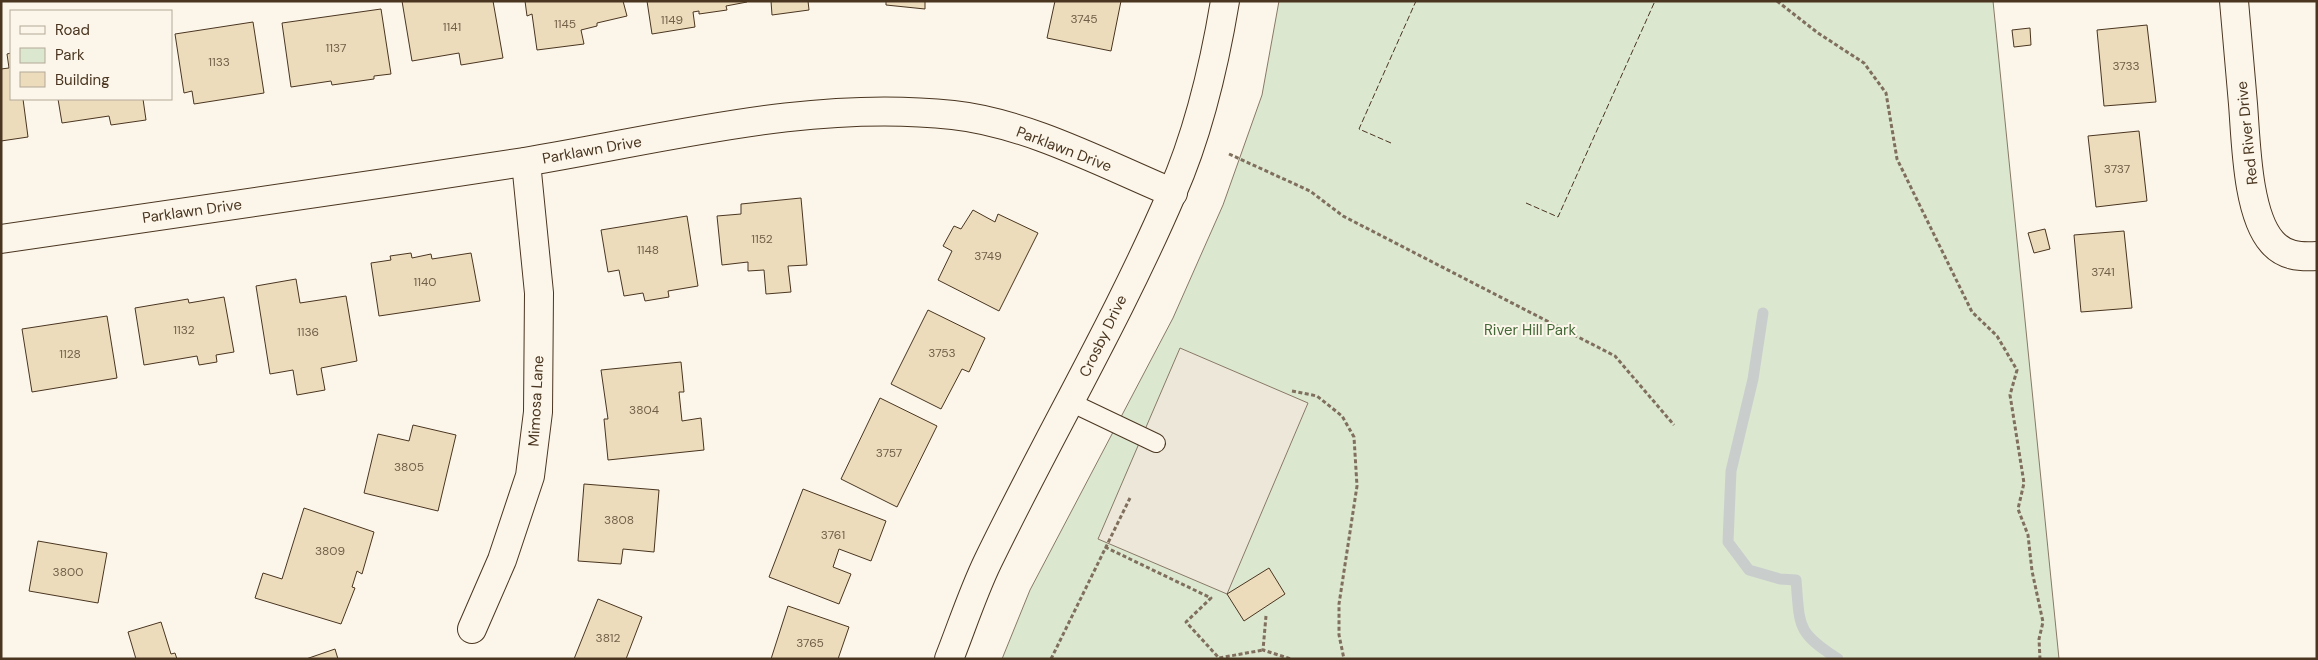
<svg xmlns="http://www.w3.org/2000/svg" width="2318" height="660" viewBox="0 0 2318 660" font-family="'DM Sans',sans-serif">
  <rect width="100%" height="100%" fill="#fbf6e9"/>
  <path fill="#dce7d0" stroke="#887966" d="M 1279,1 L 1993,1 L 2059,659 L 1002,659 L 1030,590 L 1173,318 L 1223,205 L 1262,95 Z"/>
  <path fill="#ede7d9" stroke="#887966" d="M 1180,348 L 1308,403 L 1227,594 L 1098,539 Z"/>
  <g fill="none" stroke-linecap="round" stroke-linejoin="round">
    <path stroke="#c9cecd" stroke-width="11" d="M 1763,313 L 1753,379 L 1731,471 L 1728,542 L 1749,570 L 1780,579 L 1796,580 C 1800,627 1796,632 1838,659"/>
  </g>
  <g fill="#ecdcbc" stroke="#4a3520">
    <path d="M 402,1 L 493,1 L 503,58 L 461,65 L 459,53 L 412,61 Z"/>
    <path d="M 525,1 L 623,1 L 627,16 L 597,23 L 597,26 L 581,30 L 584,44 L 537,50 L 532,14 L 527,16 Z"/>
    <path d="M 647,1 L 747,1 L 747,2 L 726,6 L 727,10 L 699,14 L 699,11 L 693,12 L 695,27 L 652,34 Z"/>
    <path d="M 771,1 L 808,1 L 809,10 L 772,15 Z"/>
    <path d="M 886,1 L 925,1 L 925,9 L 886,5 Z"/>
    <path d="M 1055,1 L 1121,1 L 1111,51 L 1047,38 Z"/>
    <path d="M 381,9 L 391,74 L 374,76 L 374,79 L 332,85 L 331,81 L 291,87 L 282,23 Z"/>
    <path d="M 253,22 L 264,93 L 194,104 L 192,91 L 184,93 L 175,34 Z"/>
    <path d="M 2147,25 L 2156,102 L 2104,106 L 2097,30 Z"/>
    <path d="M 2030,28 L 2031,45 L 2014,47 L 2012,30 Z"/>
    <path d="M 11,53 L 11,99 L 23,99 L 28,137 L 1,141 L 1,69 L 9,68 L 7,54 Z"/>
    <path d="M 58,99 L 143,99 L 146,120 L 111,125 L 109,116 L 62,123 Z"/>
    <path d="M 2139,131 L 2147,201 L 2096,207 L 2088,136 Z"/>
    <path d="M 801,198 L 807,265 L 788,266 L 791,292 L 766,294 L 764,270 L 748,271 L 748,262 L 722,265 L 717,216 L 741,214 L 741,204 Z"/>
    <path d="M 973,210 L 995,222 L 998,214 L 1038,233 L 999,311 L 938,280 L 952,251 L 943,246 L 954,226 L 961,229 Z"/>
    <path d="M 687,216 L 698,286 L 668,291 L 669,297 L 645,301 L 643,293 L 624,296 L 619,270 L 608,272 L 601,230 Z"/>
    <path d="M 2045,229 L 2050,249 L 2034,253 L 2028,233 Z"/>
    <path d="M 2124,231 L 2132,308 L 2081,312 L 2074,235 Z"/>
    <path d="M 411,253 L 412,258 L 431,254 L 432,259 L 471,253 L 480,301 L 379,316 L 371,263 L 391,260 L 390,256 Z"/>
    <path d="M 296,279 L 300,303 L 346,296 L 357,361 L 321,368 L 325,390 L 297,395 L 293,370 L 270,374 L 256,286 Z"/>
    <path d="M 224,297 L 234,352 L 216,355 L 217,362 L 199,365 L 197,356 L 144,365 L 135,308 L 188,299 L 189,303 Z"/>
    <path d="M 928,310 L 985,338 L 969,372 L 962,369 L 941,409 L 891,384 Z"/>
    <path d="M 107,316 L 117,378 L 32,392 L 22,329 Z"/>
    <path d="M 681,362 L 684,392 L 679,392 L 682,421 L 701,418 L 704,450 L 608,460 L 604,419 L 608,419 L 601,370 Z"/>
    <path d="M 880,398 L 937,426 L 897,507 L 841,479 Z"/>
    <path d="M 413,425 L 456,435 L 438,511 L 364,493 L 378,434 L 409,441 Z"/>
    <path d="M 584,484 L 659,490 L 654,552 L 623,549 L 621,564 L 578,561 Z"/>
    <path d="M 803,489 L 886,521 L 871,561 L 839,549 L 833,567 L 851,574 L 839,604 L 769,577 Z"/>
    <path d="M 304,508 L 374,532 L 362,574 L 357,571 L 352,587 L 355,588 L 341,624 L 255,598 L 263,573 L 282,579 Z"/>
    <path d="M 38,541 L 107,553 L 98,603 L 29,591 Z"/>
    <path d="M 1269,568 L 1285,594 L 1244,621 L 1227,594 Z"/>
    <path d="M 598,599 L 642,617 L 626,659 L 574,659 Z"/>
    <path d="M 788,606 L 849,627 L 838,659 L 771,659 Z"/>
    <path d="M 161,622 L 171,654 L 175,653 L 177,659 L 136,659 L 128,632 Z"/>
    <path d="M 335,649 L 338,659 L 306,659 Z"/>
  </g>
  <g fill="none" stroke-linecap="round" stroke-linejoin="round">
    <g stroke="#4a3520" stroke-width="20">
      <path id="service" d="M 1070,402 L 1156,443"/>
    </g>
    <g stroke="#4a3520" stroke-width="30">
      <g id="minor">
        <path d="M 2234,1 C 2237,36 2240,70 2243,104 C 2246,141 2247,214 2272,242 C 2284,256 2299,257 2317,256"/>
        <path d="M 1,239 C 176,213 350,189 524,162 C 665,139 809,99 953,115 C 1027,123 1104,164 1173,193"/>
        <path d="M 472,629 L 502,560 L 530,476 L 538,412 L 539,293 L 526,162"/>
        <path d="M 949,659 C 962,626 973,592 988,561 C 1048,437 1118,319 1172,193 C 1199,132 1214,67 1225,1"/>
      </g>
    </g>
    <g stroke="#7f6f5c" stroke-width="3" stroke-dasharray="4 2.5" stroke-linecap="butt">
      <path d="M 1777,1 L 1818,33 L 1864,63 L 1886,93 L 1897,159 L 1972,312 L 1997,336 L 2017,370 L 2010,395 L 2024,483 L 2018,509 L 2028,535 L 2032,571 L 2043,622 L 2039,639 L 2040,659"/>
      <path d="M 1229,154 L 1310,191 L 1343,216 L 1615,356 L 1674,425"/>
      <path d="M 1292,391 L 1317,396 L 1342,416 L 1354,437 L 1357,486 L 1339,604 L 1339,635 L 1344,659"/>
      <path d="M 1105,547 L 1211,598 L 1186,622 L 1219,658 L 1263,650"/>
      <path d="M 1266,616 L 1263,650 L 1291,659"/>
      <path d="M 1051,659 L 1130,498"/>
    </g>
    <use href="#service" stroke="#fbf6e9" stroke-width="18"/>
    <use href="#minor" stroke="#fbf6e9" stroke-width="28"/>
    <g stroke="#4a3520" stroke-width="1" stroke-dasharray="6 2.5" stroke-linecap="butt">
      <path d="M 1391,143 L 1359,129 L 1416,1"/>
      <path d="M 1526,203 L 1558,217 L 1655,1"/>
    </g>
  </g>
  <g text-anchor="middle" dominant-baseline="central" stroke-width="4" stroke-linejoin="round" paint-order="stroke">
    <g font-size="12" fill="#725f47">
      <text x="1084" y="19">3745</text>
      <text x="672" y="20">1149</text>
      <text x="565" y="24">1145</text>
      <text x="452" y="27">1141</text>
      <text x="336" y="48">1137</text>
      <text x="219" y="62">1133</text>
      <text x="2126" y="66">3733</text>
      <text x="2117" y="169">3737</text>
      <text x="762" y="239">1152</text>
      <text x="648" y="250">1148</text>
      <text x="988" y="256">3749</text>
      <text x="2103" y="272">3741</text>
      <text x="425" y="282">1140</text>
      <text x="184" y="330">1132</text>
      <text x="308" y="332">1136</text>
      <text x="942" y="353">3753</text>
      <text x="70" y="354">1128</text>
      <text x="644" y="410">3804</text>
      <text x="889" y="453">3757</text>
      <text x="409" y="467">3805</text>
      <text x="619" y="520">3808</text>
      <text x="833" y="535">3761</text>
      <text x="330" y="551">3809</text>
      <text x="68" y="572">3800</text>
      <text x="608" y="638">3812</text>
      <text x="810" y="643">3765</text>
    </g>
    <g font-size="15" fill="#4a3520" stroke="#fbf6e9">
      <text transform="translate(2247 133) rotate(-96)">Red River Drive</text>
      <text transform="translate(1064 149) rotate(21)">Parklawn Drive</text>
      <text transform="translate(592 150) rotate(-10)">Parklawn Drive</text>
      <text transform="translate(192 211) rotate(-8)">Parklawn Drive</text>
      <text transform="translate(1103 336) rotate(-64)">Crosby Drive</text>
      <text transform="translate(536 401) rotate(-87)">Mimosa Lane</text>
    </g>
    <g font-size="15" fill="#436837" stroke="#fbf6e9">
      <text x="1530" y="330">River Hill Park</text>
    </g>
  </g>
  <rect width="2318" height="660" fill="none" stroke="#4a3520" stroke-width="5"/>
  <rect x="10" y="10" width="162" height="90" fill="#fbf6e9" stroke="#b4a999"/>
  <rect x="20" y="26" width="25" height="8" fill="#fbf6e9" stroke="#b4a999"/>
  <text x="55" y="35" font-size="15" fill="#4a3520">Road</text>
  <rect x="20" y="48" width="25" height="15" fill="#dce7d0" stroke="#b4a999"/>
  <text x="55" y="60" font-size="15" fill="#4a3520">Park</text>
  <rect x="20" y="72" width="25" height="15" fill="#ecdcbc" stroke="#b4a999"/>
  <text x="55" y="85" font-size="15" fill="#4a3520">Building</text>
</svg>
